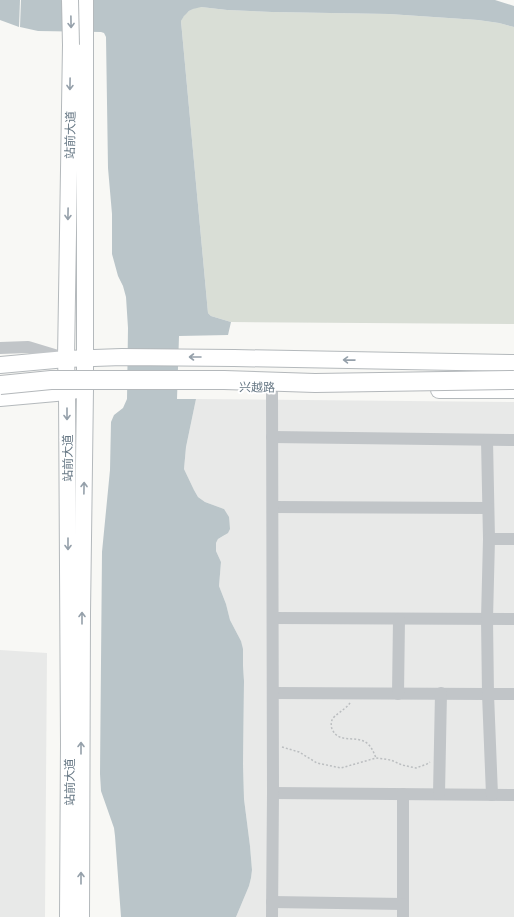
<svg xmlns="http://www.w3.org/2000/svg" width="514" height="917" viewBox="0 0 514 917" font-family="Poppins,'Noto Sans SC',sans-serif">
  <rect width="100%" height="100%" fill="#f8f8f5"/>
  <g fill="#e8e9e8">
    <path d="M 196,399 L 514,402 L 514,917 L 236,917 L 249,886 L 251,878 L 252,870 L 250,846 L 244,799 L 243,764 L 244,681 L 241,641 L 230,620 L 226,604 L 219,586 L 221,562 L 216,551 L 216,543 L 218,539 L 225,535 L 224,509 L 205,502 L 198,497 L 194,490 L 184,469 L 186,447 Z"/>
    <path d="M 0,650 L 47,653 L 45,917 L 0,917 Z"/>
  </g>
  <path fill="#d9ded6" d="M 197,7 L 201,7 L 227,10 L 272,12 L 389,14 L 478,20 L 499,23 L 514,27 L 514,324 L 231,322 L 211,316 L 208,313 L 181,21 C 184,14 189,10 197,7 Z"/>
  <g fill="#bac5c9">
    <path d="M 0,0 L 20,0 L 19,27 L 0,20 Z"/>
    <path d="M 21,0 L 495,0 L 514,6 L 514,27 L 499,23 L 478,20 L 389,14 L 272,12 L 227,10 L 201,7 L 193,9 L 189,11 L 184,16 L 181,21 L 208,313 L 211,316 L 231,322 L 228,335 L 179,336 L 177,399 L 196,399 L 186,447 L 184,469 L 194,490 L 198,497 L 205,502 L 224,509 L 229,517 L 230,529 L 228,533 L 218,539 L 216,543 L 216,551 L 221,562 L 219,586 L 226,604 L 230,620 L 241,641 L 243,649 L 243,666 L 244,681 L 243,764 L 244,799 L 250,846 L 252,870 L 251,878 L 249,886 L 236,917 L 121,917 L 115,836 L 114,828 L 101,791 L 100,774 L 102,552 L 110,470 L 111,422 L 114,415 L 123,408 L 127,399 L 128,328 L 126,297 L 123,286 L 118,276 L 112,254 L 112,214 L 108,168 L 106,37 L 104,33 L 101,32 L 38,31 L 20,27 Z"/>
  </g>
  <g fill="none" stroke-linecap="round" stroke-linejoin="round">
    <g stroke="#b4b9bc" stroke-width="18">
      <g id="major">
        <path d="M 0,365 L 66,359 L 122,357 L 234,358 L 514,363"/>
        <path d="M 439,390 L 514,390"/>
        <path d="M 0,398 L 67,392 L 78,390"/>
        <path d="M 68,917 L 69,743 L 67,392 L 66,359 L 71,45"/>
        <path d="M 81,917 L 82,614 L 85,389 L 85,0"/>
      </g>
    </g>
    <g stroke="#bbbec0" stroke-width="1.5" stroke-dasharray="2 2" stroke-linecap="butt">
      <path d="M 350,703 C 345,710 334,715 332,720 C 331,723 331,726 332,729 C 339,745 357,734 368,744 C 372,748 374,753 376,758"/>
      <path d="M 282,747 L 299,752 L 317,763 L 341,768 L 376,758 L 391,760 L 402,765 L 416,768 L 427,764 L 430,762"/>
    </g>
    <g stroke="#c1c5c8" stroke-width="12">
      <path d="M 0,348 L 28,347 L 61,357"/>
      <path d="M 272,437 L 514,440"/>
      <path d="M 487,440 L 489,539"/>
      <path d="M 273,507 L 488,508"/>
      <path d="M 273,618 L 514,619"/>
      <path d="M 273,693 L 488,694 L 487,619 L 489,539 L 514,539"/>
      <path d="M 398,694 L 399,619"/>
      <path d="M 273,793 L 514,795"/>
      <path d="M 439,794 L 441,693"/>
      <path d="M 492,795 L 488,694 L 514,694"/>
      <path d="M 272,902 L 403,904 L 403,794"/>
      <path d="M 272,917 L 273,793 L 272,388"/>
      <path d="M 403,917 L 403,904"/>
    </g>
    <use href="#major" stroke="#fff" stroke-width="16"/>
    <g stroke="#b4b9bc" stroke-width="18" stroke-linecap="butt">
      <path id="major-bridge" d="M 70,0 L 71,45"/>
    </g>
    <g stroke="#b4b8bb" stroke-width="20" stroke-linecap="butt">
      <path id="highway-bridge" d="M 0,385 L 51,380 L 224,380 L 315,383 L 514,380"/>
    </g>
    <use href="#major-bridge" stroke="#fff" stroke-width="16"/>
    <use href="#highway-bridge" stroke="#fff" stroke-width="18"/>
  </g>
  <defs><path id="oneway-shaft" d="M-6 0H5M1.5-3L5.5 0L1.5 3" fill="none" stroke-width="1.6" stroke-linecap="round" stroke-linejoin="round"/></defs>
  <g stroke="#95a0aa">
    <use href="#oneway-shaft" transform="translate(71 22) rotate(89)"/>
    <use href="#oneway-shaft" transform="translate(70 84) rotate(91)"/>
    <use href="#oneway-shaft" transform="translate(68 214) rotate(91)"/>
    <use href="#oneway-shaft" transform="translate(195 357) rotate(-180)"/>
    <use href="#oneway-shaft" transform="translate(349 360) rotate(-179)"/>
    <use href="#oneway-shaft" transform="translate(67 414) rotate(90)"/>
    <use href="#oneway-shaft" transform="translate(84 488) rotate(-89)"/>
    <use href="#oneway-shaft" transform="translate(68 544) rotate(90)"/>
    <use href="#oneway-shaft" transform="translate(82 618) rotate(-90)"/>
    <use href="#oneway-shaft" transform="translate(81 748) rotate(-90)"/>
    <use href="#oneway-shaft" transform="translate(81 878) rotate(-90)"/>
  </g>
  <g text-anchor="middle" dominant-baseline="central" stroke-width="4" stroke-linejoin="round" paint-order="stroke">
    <g font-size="12" fill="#677885" stroke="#fff">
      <text transform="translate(70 135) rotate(-89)">站前大道</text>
      <text transform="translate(257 387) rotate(1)">兴越路</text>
      <text transform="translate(67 458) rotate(-90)">站前大道</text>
      <text transform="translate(69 782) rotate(-90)">站前大道</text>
    </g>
  </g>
</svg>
